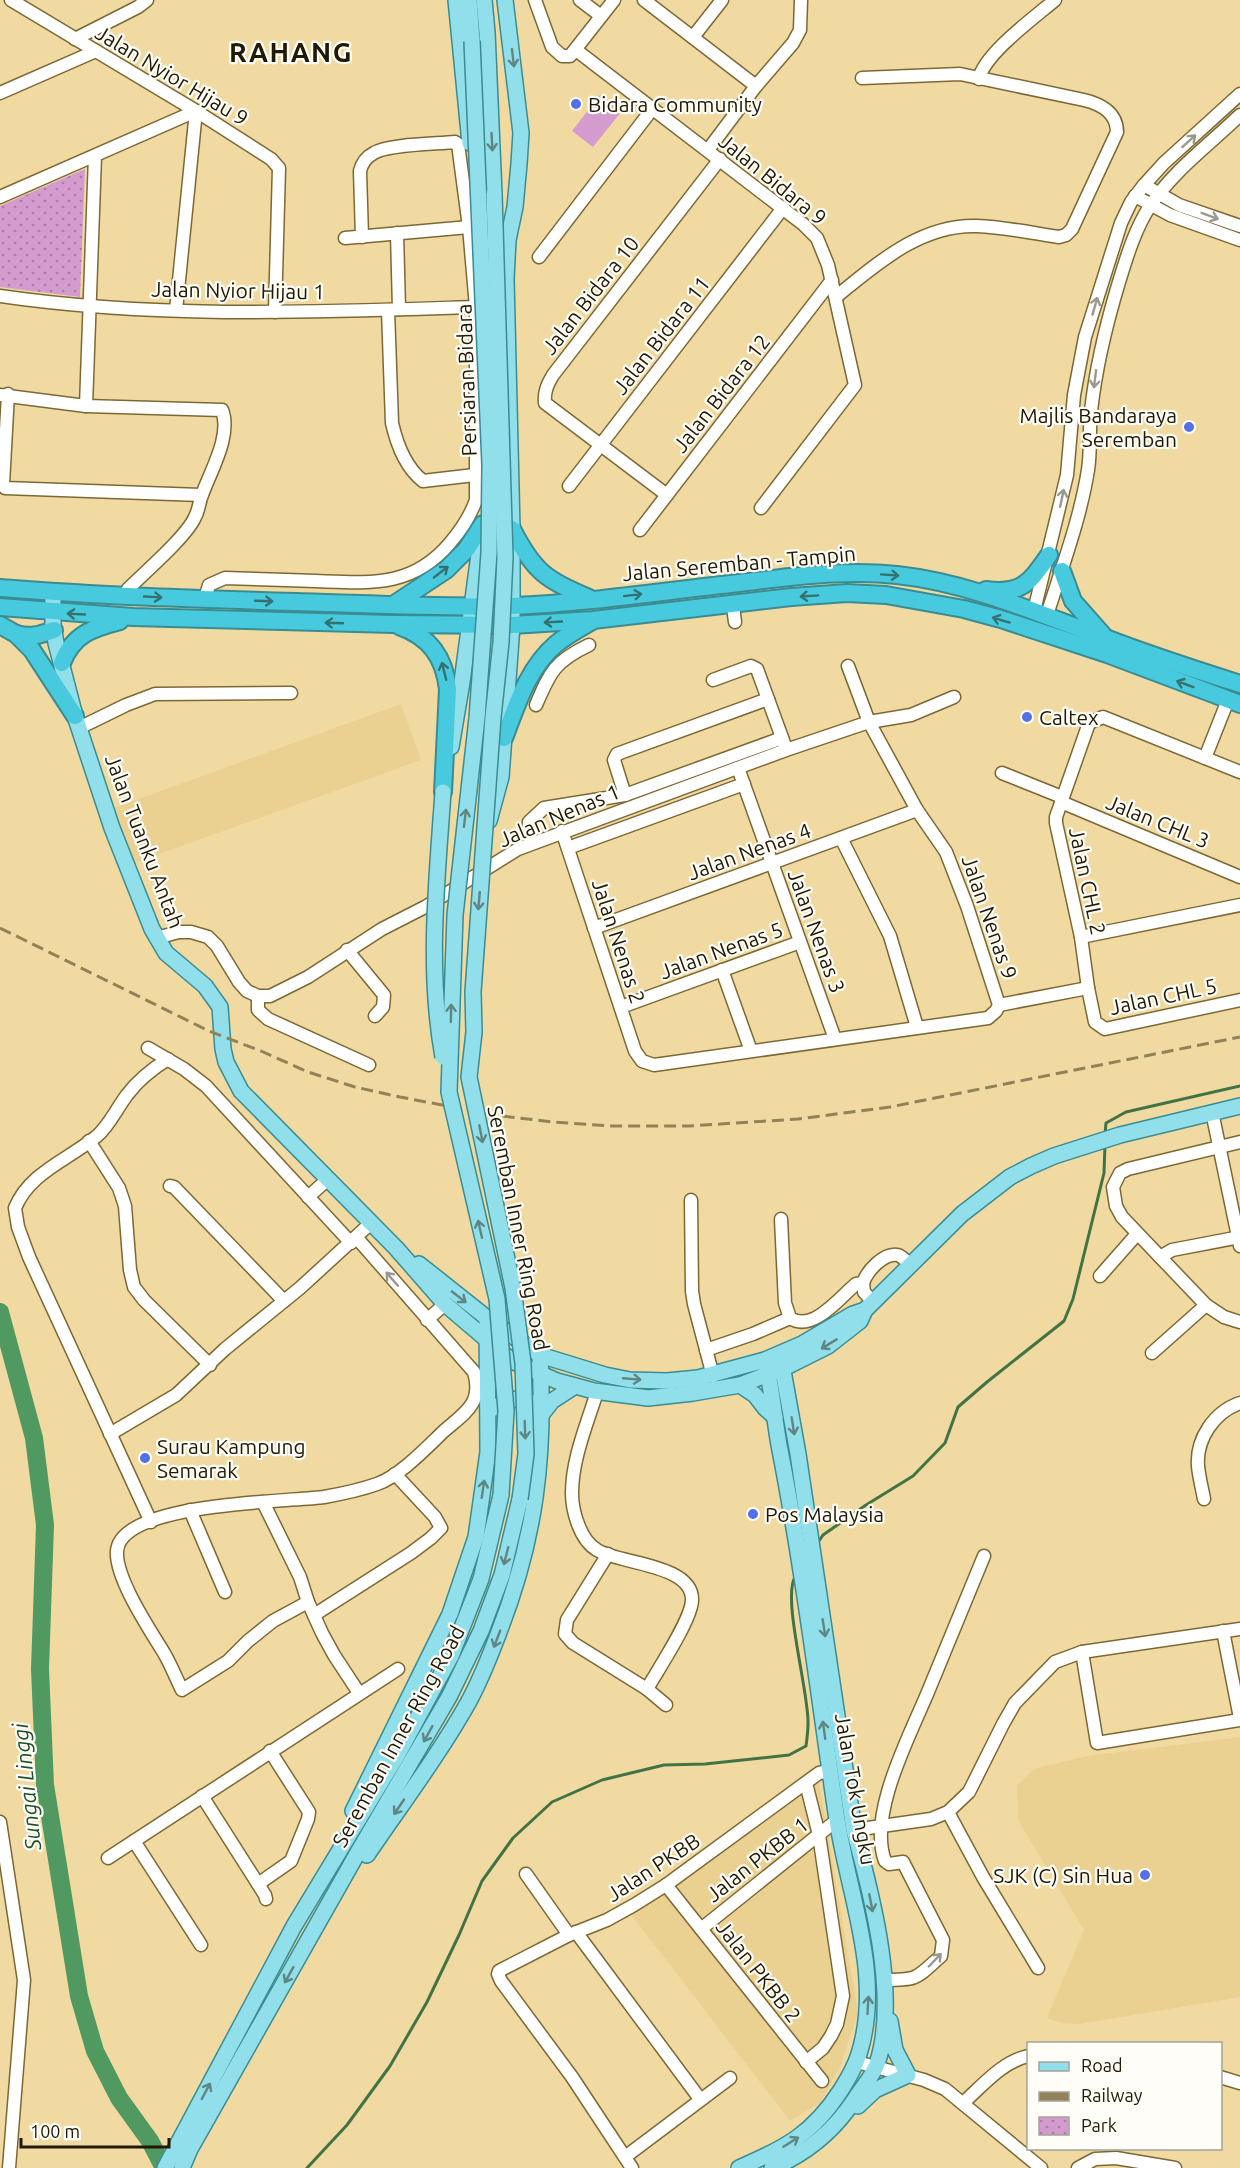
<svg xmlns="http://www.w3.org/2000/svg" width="1240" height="2168" viewBox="0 0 1240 2168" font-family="Ubuntu,sans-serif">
  <defs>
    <pattern id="park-dots" width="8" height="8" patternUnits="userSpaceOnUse" patternTransform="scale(1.5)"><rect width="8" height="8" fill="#d49bcf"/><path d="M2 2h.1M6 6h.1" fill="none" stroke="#ac7ea6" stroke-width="1.8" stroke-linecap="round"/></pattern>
  </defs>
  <rect width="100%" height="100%" fill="#f0daa2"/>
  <g fill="#ead191">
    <path d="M 401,704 L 421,760 L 134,863 L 114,808 Z"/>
    <path d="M 1240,1737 L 1240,1997 L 1079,2024 L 1061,2023 L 1047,2018 L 1084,1930 L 1018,1820 L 1017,1786 L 1034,1769 L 1087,1756 Z"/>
    <path d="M 818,1775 L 858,2013 L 841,2065 L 820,2103 L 790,2121 L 630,1913 Z"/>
  </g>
  <path fill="url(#park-dots)" d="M 85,169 L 80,297 L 0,287 L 0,206 Z"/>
  <path fill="#d49bcf" d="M 600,95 L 621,112 L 593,147 L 572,131 Z"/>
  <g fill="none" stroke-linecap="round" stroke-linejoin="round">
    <g stroke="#427345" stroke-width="3">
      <path d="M 1105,1134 L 1106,1123 L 1126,1112 L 1240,1086"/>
      <path d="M 817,1544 L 823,1535 L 866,1505 L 913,1476 L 945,1443 L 958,1407 L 987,1382 L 1064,1321 L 1073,1299 L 1104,1173 L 1105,1144"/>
      <path d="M 307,2168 L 347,2125 L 390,2066 L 427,2002 L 459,1935 L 482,1881 L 513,1838 L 552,1802 L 602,1780 L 664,1765 L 705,1764 L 789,1755 L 806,1746 C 807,1739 808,1731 808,1723 C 809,1693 782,1598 795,1577"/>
    </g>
    <path stroke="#509961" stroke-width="18" d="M 0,1312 L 34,1438 L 45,1525 L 40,1669 L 45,1785 L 79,1996 L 95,2051 L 119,2098 L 150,2141 L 164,2168"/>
    <g stroke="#7c6833" stroke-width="15">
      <g id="minor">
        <path d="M 11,0 L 196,111 L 271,159 L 279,168 L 275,312"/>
        <path d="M 535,0 L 552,47 L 562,56 L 570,56 L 614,0"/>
        <path d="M 580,0 L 601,16"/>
        <path d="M 644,0 L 756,86"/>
        <path d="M 693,37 L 722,0"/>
        <path d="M 75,39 L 138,7 L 147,0"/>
        <path d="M 576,50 L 803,224 L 817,238 L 828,265 L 855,385 L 761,508"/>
        <path d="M 979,79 C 984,54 1035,17 1055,0"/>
        <path d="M 0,93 L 96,51"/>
        <path d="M 708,150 L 756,86 L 793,43 L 800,30 L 801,0"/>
        <path d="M 1144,185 L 1179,205 L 1240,226"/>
        <path d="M 1135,196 L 1170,215 L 1240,240"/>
        <path d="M 0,197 L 196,111"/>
        <path d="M 397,233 L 399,309"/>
        <path d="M 345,238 L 469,227"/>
        <path d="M 539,257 L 653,108"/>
        <path d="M 0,296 C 156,319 319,312 476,307"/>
        <path d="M 837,296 C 878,263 921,224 977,226 C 1004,227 1032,233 1059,237 L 1066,235 L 1072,229 L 1117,132 C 1117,113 1101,104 1084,100 L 960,74 L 862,78"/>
        <path d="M 176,310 L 196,111"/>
        <path d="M 388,310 L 392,423 C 397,445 405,467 423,481 L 483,474"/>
        <path d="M 8,394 L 3,484 L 5,488 L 201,495"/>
        <path d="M 0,395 L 86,406 L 222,410 C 232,436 210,472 202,495 C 199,502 199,510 195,517 C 187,536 144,573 128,589 L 124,596"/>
        <path d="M 86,406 L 95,156"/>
        <path d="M 569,486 L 783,208"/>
        <path d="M 667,495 L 545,403 C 544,392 547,385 553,375 L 720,159"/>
        <path d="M 640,530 L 832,280"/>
        <path d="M 205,599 L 209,585 L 225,578 C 255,579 286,580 316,581 C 370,583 412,588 450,543 C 462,529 470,517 476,500 L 476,307 L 469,227 L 458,144 L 455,142 C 437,144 388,144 374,153 C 366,157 362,163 360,171 L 362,237"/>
        <path d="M 733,606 L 735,622"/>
        <path d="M 1034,611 L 1067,475 L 1074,395 L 1085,337 L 1121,223 L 1131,202 L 1144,185 L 1164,163 L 1240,94"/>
        <path d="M 1047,615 C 1062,567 1080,520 1088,470 C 1091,451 1089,431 1091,411 C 1096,366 1106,325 1119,282 C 1127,256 1135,229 1150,206 C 1173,171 1210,144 1240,115"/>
        <path d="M 713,680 L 751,666 L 757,669 L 784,743"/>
        <path d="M 536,705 C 550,672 555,661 589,645"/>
        <path d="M 79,728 L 126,705 L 155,694 L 291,693"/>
        <path d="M 1205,758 L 1228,700"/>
        <path d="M 738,768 L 835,1039"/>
        <path d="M 1240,772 L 1103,717 L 1089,723 L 1056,817 L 1056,823 L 1081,937 L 1088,988 L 1095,1022 L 1105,1029 L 1240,1000"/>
        <path d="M 1002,773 L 1062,797"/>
        <path d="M 625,795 L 614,760 L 617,754 L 768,699"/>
        <path d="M 1061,802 L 1240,877"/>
        <path d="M 562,831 L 635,1051 L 642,1061 L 654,1065 L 988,1018 L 996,1011 L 999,1005 L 967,906 L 946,852 L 917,810 L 869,722 L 848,666"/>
        <path d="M 841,838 L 890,936 L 917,1027"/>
        <path d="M 532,843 L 528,834 L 529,822 L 544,808 L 625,795 L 782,738"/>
        <path d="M 568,848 L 744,784"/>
        <path d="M 594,928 L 917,810"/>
        <path d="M 1081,937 L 1240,905"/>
        <path d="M 156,938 L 179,932 L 191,932 L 208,937 L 217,946 L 239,982 L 247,991 L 258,996 L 270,996 L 308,977 L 382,929 L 425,907 L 518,849 L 786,750 L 869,722 L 911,715 L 954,697"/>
        <path d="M 347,950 L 384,995 L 383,1007 L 375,1016"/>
        <path d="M 722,970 L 751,1051"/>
        <path d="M 258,996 L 258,1010 L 268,1019 L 369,1065"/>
        <path d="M 999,1005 L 1088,988"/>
        <path d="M 621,1007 L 800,942"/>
        <path d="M 148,1048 L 184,1069 L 206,1086 L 351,1243"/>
        <path d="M 1212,1112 L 1240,1246"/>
        <path d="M 89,1141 L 119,1188 L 125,1206 L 130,1270 L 134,1287 L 144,1300 L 210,1365"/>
        <path d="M 1240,1142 L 1128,1169 L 1120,1173 L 1113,1187 L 1116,1206 L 1122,1217 L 1206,1305 L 1224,1317 L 1240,1322"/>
        <path d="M 170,1186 L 174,1187 L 284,1301"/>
        <path d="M 308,1197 L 328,1179"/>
        <path d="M 691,1200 L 692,1291 L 694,1304 L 713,1376"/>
        <path d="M 781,1219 L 785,1303 L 790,1318 C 813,1333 840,1297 856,1284 L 863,1283"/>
        <path d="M 1160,1257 L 1172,1250 L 1240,1237"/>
        <path d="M 1100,1276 L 1137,1234"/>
        <path d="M 873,1302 L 864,1292 L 863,1283 C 867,1271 884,1252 898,1255 C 903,1257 906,1261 910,1265"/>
        <path d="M 427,1320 L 445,1304"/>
        <path d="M 706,1350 L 753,1334 L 790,1318"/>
        <path d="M 1152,1353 L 1206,1305"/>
        <path d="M 597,1392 C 587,1424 572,1459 572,1493 C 572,1511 580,1540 597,1550 C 619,1564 693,1564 692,1600 C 692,1619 657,1671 647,1689"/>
        <path d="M 110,1434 L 176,1395 L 225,1349 L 300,1288 L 371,1223"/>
        <path d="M 1204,1499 C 1202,1488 1199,1477 1198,1466 C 1196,1439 1214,1412 1240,1403"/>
        <path d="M 263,1502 L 300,1577 L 308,1602 L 322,1633 L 334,1655 L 359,1693"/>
        <path d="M 190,1510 L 225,1592"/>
        <path d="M 151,1522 L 29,1257 L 18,1227 L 15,1208 C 30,1172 68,1160 97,1136 C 109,1126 117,1108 127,1095 C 138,1080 152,1069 168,1059"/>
        <path d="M 608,1554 L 567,1620 L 565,1634 L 573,1643 L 647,1689 L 666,1705"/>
        <path d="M 308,1602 L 273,1621 L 248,1641 L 228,1661 L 182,1690 C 176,1678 171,1665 164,1653 C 150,1630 115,1578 117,1551 C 121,1502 287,1502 324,1497 C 341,1494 360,1490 377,1484 C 400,1476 426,1448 444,1431 C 466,1412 483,1403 474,1372 L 356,1237"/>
        <path d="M 314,1615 L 411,1553 L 431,1538 L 441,1528 L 435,1517 L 395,1474"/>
        <path d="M 1223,1631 L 1240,1718"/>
        <path d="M 1082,1652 L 1097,1743 L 1240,1720"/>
        <path d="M 806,1783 L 819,1835 L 843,1996 L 837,2024 L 831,2036 L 823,2048 L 806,2062"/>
        <path d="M 202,1796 L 265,1895 L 266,1899"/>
        <path d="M 948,1812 L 983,1877 L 1038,1968"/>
        <path d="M 0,1822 L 24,1980 L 9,2168"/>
        <path d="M 854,1830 L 931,1819 L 948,1812 L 969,1792 L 1003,1724 L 1015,1703 L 1055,1662 L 1082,1652 L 1240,1629"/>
        <path d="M 134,1841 L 201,1945"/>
        <path d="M 108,1858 L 398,1669"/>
        <path d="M 526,1874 L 569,1935"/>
        <path d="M 258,1884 L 291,1861 L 308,1819 L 309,1812 L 270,1751"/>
        <path d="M 666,1885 L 822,2081"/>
        <path d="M 701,1929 L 837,1820"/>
        <path d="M 576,1932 L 700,2099"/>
        <path d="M 884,1980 C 919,1980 915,1979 941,1956 L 943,1940 L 903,1862 L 889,1864 L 885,1861 C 867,1813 912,1732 930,1687 C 948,1644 966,1600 984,1556"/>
        <path d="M 857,2062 L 924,2080 L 945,2089 L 1041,2168"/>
        <path d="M 1220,2077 L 1240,2083"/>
        <path d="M 963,2103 C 983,2085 1002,2062 1028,2056"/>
        <path d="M 625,2157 L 730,2078"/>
        <path d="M 632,2168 L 572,2077 L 501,1981 L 498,1974 L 499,1971 L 569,1935 L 607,1920 L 634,1905 L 666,1885 L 819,1773 L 830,1771"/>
        <path d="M 1078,2168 L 1095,2159 L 1116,2158 L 1175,2168"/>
      </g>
    </g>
    <g stroke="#3a8c92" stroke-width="18">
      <g id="major">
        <path d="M 456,0 L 470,143"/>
        <path d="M 469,0 L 472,41"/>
        <path d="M 484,0 L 487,32 L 494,194"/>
        <path d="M 53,592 L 53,626 L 56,643 L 75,716 L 112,828 L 152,929 L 166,953 L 205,986 L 220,1007 L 223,1049 L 226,1062 L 241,1091 L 396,1248 L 445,1304 L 512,1361 L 557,1381 L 594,1391 L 648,1398 L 693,1393 L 740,1385 L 784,1368 L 828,1346 L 860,1321 L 865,1310 L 962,1214 L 1010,1177 L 1031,1166 L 1054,1156 L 1120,1135 L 1240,1106"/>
        <path d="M 451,747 L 462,682 L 483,524"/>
        <path d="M 489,821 L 501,777 L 512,625 L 512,529 L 506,279 L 508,240 L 515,207 L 519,164 L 521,133 L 505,0"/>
        <path d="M 419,1264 L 487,1318 L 540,1355 L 605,1375 L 630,1380 L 667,1381 L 698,1378 L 765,1360 L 802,1344 L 853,1314 L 865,1310"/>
        <path d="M 740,1385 L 755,1395 L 765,1408 L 775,1417"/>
        <path d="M 496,1408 C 504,1399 522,1396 532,1403 C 536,1406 539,1411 541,1415 L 552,1401 L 575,1386"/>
        <path d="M 353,1811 L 450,1614 L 476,1537 L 488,1452 L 487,1318"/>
        <path d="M 367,1855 C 401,1805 438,1756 468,1703 C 480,1681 490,1656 499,1632 C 536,1537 545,1457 540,1355"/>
        <path d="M 858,2106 L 875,2090 L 908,2075 L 895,2050 L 890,2021"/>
        <path d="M 165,2168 L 294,1926 L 398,1754 L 451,1656 L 481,1579 L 501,1495"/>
        <path d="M 182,2168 L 190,2149 L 357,1854 L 449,1697 L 481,1631 L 502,1575 L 520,1499"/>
        <path d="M 739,2168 C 786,2147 812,2135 841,2090 C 848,2079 855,2067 859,2054 C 884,1974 847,1892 836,1813 C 818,1690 803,1567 779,1445 C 774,1417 772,1388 765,1360"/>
        <path d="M 772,2168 C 808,2153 834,2131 855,2099 C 862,2088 873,2076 877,2064 C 899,1999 872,1895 854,1830 L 798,1454 L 780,1354"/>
      </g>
    </g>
    <g stroke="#3a8c92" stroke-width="20">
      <g id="highway">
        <path d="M 512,529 C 534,572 545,579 589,598"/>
        <path d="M 1062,571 L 1073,601 L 1103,635"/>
        <path d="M 0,588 C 99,596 198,599 297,602 C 369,604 441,608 512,606 C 588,603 664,591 739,583 C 791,577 844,569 897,575 C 971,583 1039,614 1108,639 C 1152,656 1196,670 1240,684"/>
        <path d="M 986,590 C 1022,595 1030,582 1049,555"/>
        <path d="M 393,605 L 446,570 L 466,550 L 483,524"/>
        <path d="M 0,607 L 133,617 L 393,624 L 512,625 L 593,620 L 791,597 L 847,593 L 886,595 L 964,609 L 1001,619 L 1107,654 L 1240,704"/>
        <path d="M 0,625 L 16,634 L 32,650 L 75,716"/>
        <path d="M 399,626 C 430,637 444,657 448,689 L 443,792"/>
        <path d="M 16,634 C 32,638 39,635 54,630"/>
        <path d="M 62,663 C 73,634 93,628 120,621"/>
        <path d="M 504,738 C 517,704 528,668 556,644 C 567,635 580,628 592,621"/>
      </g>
    </g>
    <use href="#minor" stroke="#fff" stroke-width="12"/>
    <use href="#major" stroke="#91dfeb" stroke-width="15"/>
    <use href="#highway" stroke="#48cade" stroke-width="16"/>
    <path stroke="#92825a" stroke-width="3" stroke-dasharray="12 6" stroke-linecap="butt" d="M 0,928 L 209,1031 L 261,1051 L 308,1072 L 355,1087 L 400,1097 L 494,1115 L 553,1122 L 610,1126 L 689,1126 L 798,1119 L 890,1107 L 1240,1037"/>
    <g stroke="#3a8c92" stroke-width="18" stroke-linecap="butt">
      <g id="major-bridge">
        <path d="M 472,41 L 490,465 L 489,553 L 477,718 L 455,915 L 449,1092 L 497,1299 L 506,1411 L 501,1495"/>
        <path d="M 494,194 L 505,558 L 501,642 L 493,717 L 473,992 L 474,1032 L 469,1077 L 513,1288 L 523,1363 L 526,1454 L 520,1499"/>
        <path d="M 443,1057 C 427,969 437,880 443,792"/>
      </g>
    </g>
    <use href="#major-bridge" stroke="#91dfeb" stroke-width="15"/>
  </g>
  <defs><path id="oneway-shaft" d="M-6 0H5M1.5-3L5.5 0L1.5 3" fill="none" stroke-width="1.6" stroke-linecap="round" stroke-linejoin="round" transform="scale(1.5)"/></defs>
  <g stroke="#5f8683">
    <use href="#oneway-shaft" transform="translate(513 58) rotate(83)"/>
    <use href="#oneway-shaft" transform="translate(492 142) rotate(87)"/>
    <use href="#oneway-shaft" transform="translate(465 818) rotate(-83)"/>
    <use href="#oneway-shaft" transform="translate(479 901) rotate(95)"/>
    <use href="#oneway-shaft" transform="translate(451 1013) rotate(-89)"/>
    <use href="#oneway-shaft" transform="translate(481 1134) rotate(79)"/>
    <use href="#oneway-shaft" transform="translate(480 1229) rotate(-103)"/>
    <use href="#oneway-shaft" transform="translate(459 1297) rotate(38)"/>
    <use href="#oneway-shaft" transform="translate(829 1344) rotate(149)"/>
    <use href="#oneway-shaft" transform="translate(632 1379) rotate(5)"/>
    <use href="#oneway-shaft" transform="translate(793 1426) rotate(81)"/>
    <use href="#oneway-shaft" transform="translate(525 1430) rotate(88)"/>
    <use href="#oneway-shaft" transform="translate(483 1489) rotate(-82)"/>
    <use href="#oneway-shaft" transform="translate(506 1556) rotate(104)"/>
    <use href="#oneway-shaft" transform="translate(824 1628) rotate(81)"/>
    <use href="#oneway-shaft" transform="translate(497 1639) rotate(111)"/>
    <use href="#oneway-shaft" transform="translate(824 1730) rotate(-98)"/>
    <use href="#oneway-shaft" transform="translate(428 1734) rotate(119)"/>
    <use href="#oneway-shaft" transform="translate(399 1807) rotate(124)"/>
    <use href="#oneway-shaft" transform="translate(871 1903) rotate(79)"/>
    <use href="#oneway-shaft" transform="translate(289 1975) rotate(119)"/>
    <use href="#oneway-shaft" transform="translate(868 2005) rotate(-87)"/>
    <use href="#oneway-shaft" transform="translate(206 2091) rotate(-62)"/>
    <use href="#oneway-shaft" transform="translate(791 2142) rotate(-32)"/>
  </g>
  <g stroke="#9b988e">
    <use href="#oneway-shaft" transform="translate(1189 141) rotate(-42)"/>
    <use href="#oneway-shaft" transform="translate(1210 216) rotate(20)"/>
    <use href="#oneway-shaft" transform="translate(1095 306) rotate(-74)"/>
    <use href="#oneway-shaft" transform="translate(1095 379) rotate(97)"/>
    <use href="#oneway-shaft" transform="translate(1062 498) rotate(-78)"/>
    <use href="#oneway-shaft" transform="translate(392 1279) rotate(-131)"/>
    <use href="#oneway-shaft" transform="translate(935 1960) rotate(-46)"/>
  </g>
  <g stroke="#347271">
    <use href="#oneway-shaft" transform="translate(441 572) rotate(-38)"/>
    <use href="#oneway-shaft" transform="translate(890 575) rotate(4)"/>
    <use href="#oneway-shaft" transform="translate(633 595) rotate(-7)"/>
    <use href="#oneway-shaft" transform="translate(809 596) rotate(176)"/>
    <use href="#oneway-shaft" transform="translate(153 597) rotate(3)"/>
    <use href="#oneway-shaft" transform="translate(264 601) rotate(2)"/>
    <use href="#oneway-shaft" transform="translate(76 614) rotate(-177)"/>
    <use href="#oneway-shaft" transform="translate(1001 620) rotate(-163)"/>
    <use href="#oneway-shaft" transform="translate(553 622) rotate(177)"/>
    <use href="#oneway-shaft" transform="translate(334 623) rotate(-178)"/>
    <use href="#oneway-shaft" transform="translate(444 671) rotate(-104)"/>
    <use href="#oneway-shaft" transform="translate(1185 684) rotate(-159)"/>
  </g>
  <g fill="#5370e5" stroke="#fffdf7" stroke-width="2">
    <circle cx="576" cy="104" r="6"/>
    <circle cx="1189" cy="427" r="6"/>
    <circle cx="1027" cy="717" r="6"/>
    <circle cx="145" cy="1458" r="6"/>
    <circle cx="753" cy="1514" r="6"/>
    <circle cx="1145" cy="1875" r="6"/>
  </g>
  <g text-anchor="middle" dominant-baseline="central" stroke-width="4.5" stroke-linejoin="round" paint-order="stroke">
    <g font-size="21" fill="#211904" stroke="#fffdf7">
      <text transform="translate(172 75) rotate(31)">Jalan Nyior Hijau 9</text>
      <text transform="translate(773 179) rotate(39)">Jalan Bidara 9</text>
      <text transform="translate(238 290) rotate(1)">Jalan Nyior Hijau 1</text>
      <text transform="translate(590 295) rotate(-52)">Jalan Bidara 10</text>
      <text transform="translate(661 335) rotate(-52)">Jalan Bidara 11</text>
      <text transform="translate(466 380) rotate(-92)">Persiaran Bidara</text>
      <text transform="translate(721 393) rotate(-52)">Jalan Bidara 12</text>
      <text transform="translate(739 563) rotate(-5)">Jalan Seremban - Tampin</text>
      <text transform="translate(559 815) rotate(-23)">Jalan Nenas 1</text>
      <text transform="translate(1158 821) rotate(22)">Jalan CHL 3</text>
      <text transform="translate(145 841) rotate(69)">Jalan Tuanku Antah</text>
      <text transform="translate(749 851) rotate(-20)">Jalan Nenas 4</text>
      <text transform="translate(1088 881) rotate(78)">Jalan CHL 2</text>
      <text transform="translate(990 917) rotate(71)">Jalan Nenas 9</text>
      <text transform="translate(817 931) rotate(70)">Jalan Nenas 3</text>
      <text transform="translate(619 941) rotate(72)">Jalan Nenas 2</text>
      <text transform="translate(721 950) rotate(-20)">Jalan Nenas 5</text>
      <text transform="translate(1163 996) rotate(-12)">Jalan CHL 5</text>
      <text transform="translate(519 1228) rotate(79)">Seremban Inner Ring Road</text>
      <text transform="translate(398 1736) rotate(-61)">Seremban Inner Ring Road</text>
      <text transform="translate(856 1789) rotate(80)">Jalan Tok Ungku</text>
      <text transform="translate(757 1859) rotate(-38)">Jalan PKBB 1</text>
      <text transform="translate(653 1867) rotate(-33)">Jalan PKBB</text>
      <text transform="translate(759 1971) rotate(52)">Jalan PKBB 2</text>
    </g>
    <g font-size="21" fill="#211904" stroke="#fffdf7" text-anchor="start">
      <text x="588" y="104">Bidara Community</text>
      <text x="1177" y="415" text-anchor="end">Majlis Bandaraya<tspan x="1177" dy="24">Seremban</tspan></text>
      <text x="1039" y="717">Caltex</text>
      <text x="157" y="1446">Surau Kampung<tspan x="157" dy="24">Semarak</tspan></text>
      <text x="765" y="1514">Pos Malaysia</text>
      <text x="1133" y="1875" text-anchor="end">SJK (C) Sin Hua</text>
    </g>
    <g font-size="22" font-style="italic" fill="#1c512a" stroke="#fffdf7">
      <text transform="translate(26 1787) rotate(-96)">Sungai Linggi</text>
    </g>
    <g font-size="27" font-weight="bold" letter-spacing="1.5" fill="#211904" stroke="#fffdf7">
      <text x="291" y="52">RAHANG</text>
    </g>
  </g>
  <rect x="1027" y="2042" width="195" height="108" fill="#fffdf7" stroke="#a6a296" stroke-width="1.5"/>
  <rect x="1039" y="2062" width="30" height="9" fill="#91dfeb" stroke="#a6a296" stroke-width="1.5"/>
  <text x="1081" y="2072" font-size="18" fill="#211904">Road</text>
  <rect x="1039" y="2092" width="30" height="9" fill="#92825a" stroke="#a6a296" stroke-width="1.5"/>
  <text x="1081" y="2102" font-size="18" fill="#211904">Railway</text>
  <rect x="1039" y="2117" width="30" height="18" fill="url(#park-dots)" stroke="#a6a296" stroke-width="1.5"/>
  <text x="1081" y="2132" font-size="18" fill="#211904">Park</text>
  <path d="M21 2138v9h148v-9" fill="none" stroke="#211904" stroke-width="3"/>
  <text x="30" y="2138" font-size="18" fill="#211904" stroke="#fffdf7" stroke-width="4.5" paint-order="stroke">100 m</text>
</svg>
